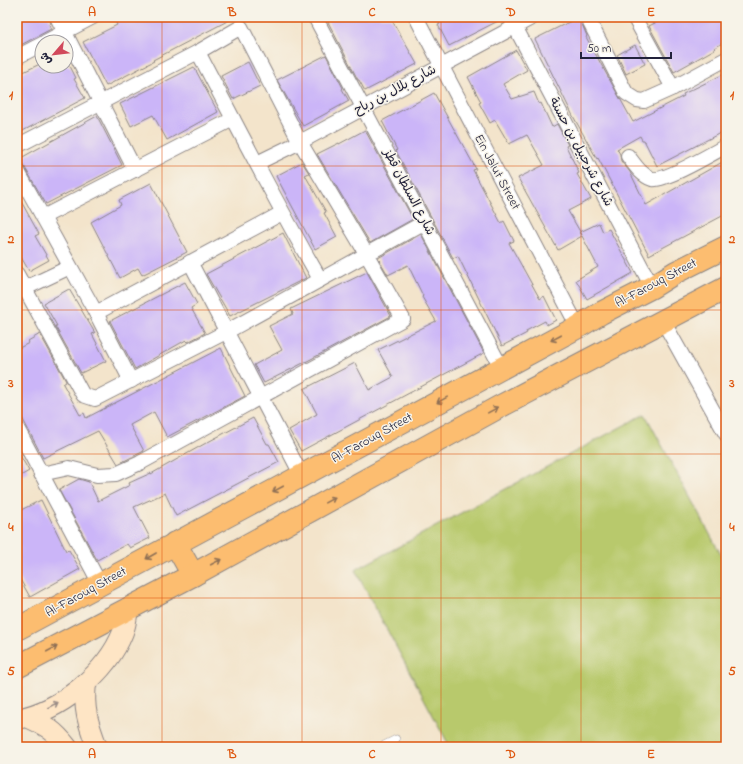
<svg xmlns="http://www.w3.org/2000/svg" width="743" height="764" viewBox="0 0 743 764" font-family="'Indie Flower','Playpen Sans Arabic',sans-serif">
  <rect width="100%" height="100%" fill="#f7f3e8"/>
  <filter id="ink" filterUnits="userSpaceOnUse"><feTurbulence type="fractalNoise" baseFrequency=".025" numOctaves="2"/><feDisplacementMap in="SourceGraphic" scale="8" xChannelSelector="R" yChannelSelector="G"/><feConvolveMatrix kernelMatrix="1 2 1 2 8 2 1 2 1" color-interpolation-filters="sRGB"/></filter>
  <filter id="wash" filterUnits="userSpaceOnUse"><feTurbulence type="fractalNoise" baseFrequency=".012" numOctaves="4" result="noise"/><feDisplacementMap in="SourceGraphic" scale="16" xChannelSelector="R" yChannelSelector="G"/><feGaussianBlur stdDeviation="0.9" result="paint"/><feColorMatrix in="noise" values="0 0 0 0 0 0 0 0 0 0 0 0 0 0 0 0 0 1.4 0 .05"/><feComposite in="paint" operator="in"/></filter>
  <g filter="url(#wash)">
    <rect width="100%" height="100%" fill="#f3e4cb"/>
    <path fill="#b8c96c" stroke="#6d7654" d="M 645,414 L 726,564 L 726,742 L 717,747 L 450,747 L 355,570 Z"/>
    <g id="blocks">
      <g fill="#cbb5f8">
        <path d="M 17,17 L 49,17 L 51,23 L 49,24 L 51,29 L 17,47 Z"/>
        <path d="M 122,17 L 235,17 L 153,60 L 154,61 L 106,86 L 83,42 L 117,25 L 115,20 Z"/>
        <path d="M 334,17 L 390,17 L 417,64 L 365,91 L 359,80 L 358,80 L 327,20 Z"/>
        <path d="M 436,17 L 502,17 L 502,19 L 449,46 L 438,25 L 440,24 Z"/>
        <path d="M 579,17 L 587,36 L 586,37 L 633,122 L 684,96 L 683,94 L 726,73 L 726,130 L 657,166 L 644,140 L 642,140 L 640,136 L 617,149 L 620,154 L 621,161 L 630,172 L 646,205 L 726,160 L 726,214 L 649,255 L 598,158 L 597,159 L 573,116 L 535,39 Z"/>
        <path d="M 667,17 L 726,17 L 726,41 L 714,48 L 715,49 L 674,72 L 649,26 Z"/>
        <path d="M 635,45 L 645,64 L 626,74 L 617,55 Z"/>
        <path d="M 516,50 L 527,70 L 503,84 L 512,99 L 534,92 L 539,104 L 541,103 L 552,127 L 557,124 L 568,145 L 566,146 L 579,173 L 577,174 L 591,199 L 568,211 L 582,235 L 580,232 L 599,223 L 603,232 L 609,229 L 633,273 L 587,299 L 576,280 L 598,267 L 582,236 L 558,250 L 518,178 L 544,165 L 527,135 L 509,144 L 495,120 L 490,123 L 479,103 L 481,102 L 468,77 Z"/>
        <path d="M 326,55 L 343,88 L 342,89 L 349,101 L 303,126 L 277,80 Z"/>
        <path d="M 248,62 L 260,86 L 233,99 L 221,76 Z"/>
        <path d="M 42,63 L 42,66 L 70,66 L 76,78 L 74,79 L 85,98 L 17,134 L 17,75 Z"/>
        <path d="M 194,67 L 218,112 L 167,140 L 153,115 L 131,126 L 120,104 Z"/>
        <path d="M 434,93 L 476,169 L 473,170 L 501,223 L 504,221 L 514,241 L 509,243 L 540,299 L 544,296 L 556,320 L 547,325 L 545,321 L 526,331 L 527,333 L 502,346 L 458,256 L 453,258 L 396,151 L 397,150 L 382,121 Z"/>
        <path d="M 97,116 L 122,165 L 46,204 L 24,166 L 19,159 Z"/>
        <path d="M 365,130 L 413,219 L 370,243 L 317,154 L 339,143 L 339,144 Z"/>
        <path d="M 302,162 L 309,173 L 305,175 L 326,212 L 324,213 L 337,237 L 315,249 L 276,176 Z"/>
        <path d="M 151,183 L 187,252 L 142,275 L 138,268 L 120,278 L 91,222 L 121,205 L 119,200 Z"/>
        <path d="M 17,194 L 39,234 L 35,236 L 49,260 L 29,271 L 17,250 Z"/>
        <path d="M 283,233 L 306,278 L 230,316 L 206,274 Z"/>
        <path d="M 421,234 L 484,353 L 301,451 L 289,430 L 317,414 L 304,389 L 355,363 L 369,390 L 393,377 L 378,350 L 436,321 L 422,297 L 423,296 L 408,265 L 388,275 L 378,258 Z"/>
        <path d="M 367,272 L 391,316 L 313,358 L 264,383 L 254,365 L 282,350 L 269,326 L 293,314 L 291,309 Z"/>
        <path d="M 185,282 L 197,304 L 191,308 L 205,333 L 188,342 L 186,340 L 135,369 L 110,321 Z"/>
        <path d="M 69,289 L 95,333 L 92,334 L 106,361 L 81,373 L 55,326 L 57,326 L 44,303 Z"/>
        <path d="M 40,334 L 66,381 L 66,382 L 63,384 L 80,415 L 84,413 L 86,418 L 221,348 L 245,396 L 167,437 L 154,412 L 130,425 L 144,451 L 118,464 L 98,431 L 43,458 L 17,408 L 17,349 L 29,343 L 28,341 Z"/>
        <path d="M 253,418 L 267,444 L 269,444 L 279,462 L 176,516 L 165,493 L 134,507 L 150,538 L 130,548 L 127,544 L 97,560 L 59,490 L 79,479 L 89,482 L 98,501 L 130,485 L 129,483 L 151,473 L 151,474 L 206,443 Z"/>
        <path d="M 17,450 L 29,471 L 17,478 Z"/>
        <path d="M 41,500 L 66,551 L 69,550 L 80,569 L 30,597 L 17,574 L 17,512 Z"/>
      </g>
    </g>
  </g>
  <g filter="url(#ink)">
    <use href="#blocks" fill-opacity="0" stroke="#8a8383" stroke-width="1"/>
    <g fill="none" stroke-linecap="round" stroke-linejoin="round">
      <g stroke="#8a8383" stroke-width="8">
        <path id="lane" d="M 380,747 L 396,739"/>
      </g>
      <g stroke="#8a8383" stroke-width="16">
        <g id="street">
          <path d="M 57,17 L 135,170"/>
          <path d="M 315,17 L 501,367"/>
          <path d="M 416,17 L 578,327"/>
          <path d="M 510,17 L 652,287"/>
          <path d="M 587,17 L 626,93 L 637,100 L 644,101 L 673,88 L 726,59"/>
          <path d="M 634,17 L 673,88"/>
          <path d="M 45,42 L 93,17"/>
          <path d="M 198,52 C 238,128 277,205 320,279"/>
          <path d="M 17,57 L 42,44"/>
          <path d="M 17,146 L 198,52 L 241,27 L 300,142 L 367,255 L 403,319 L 140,463 L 116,474 L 97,475 L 69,468 L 41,474"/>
          <path d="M 628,156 C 635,165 641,175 652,179 C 664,182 713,153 726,146"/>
          <path d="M 257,163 L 300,142 L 533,17"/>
          <path d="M 17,170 L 96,313 L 131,381"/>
          <path d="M 43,217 L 233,119"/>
          <path d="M 190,262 L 302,476"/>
          <path d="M 17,274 L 83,395 L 95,399 L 226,332 L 425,222"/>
          <path d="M 17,292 L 70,267"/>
          <path d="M 96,313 L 282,213"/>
          <path d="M 663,321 L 726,434"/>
          <path d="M 17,428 L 100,584"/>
        </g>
      </g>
      <g stroke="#8a8383" stroke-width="22">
        <g id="secondary">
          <path d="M 86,683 C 83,709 88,723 97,747"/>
          <path d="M 27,717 C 45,725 54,730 67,747"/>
          <path d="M 17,719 C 60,711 107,673 123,632 C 126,625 127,616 128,608"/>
        </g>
      </g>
      <g stroke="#8a8383" stroke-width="24">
        <g id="primary">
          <path d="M 175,543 L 193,575"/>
          <path d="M 17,629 L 578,327 L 601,313 L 652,287 L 676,272 L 726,247"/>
          <path d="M 17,667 L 193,575 L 499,407 L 726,288"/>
        </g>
      </g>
      <use href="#lane" stroke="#fff" stroke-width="7"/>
      <use href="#street" stroke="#fff" stroke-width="14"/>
      <use href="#secondary" stroke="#fee5c5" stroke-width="20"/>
      <use href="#primary" stroke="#fcbd6f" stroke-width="22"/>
    </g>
    <defs><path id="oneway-shaft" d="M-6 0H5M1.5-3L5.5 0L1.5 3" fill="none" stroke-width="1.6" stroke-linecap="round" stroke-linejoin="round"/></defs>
    <g stroke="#8f7055">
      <use href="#oneway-shaft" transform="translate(556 338) rotate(152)"/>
      <use href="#oneway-shaft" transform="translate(442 400) rotate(151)"/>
      <use href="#oneway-shaft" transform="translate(493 410) rotate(-29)"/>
      <use href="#oneway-shaft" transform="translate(278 489) rotate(152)"/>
      <use href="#oneway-shaft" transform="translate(330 500) rotate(-29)"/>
      <use href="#oneway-shaft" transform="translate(151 556) rotate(150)"/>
      <use href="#oneway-shaft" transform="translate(216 562) rotate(-28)"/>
      <use href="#oneway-shaft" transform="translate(52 649) rotate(-28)"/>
    </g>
    <use stroke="#9b8d87" href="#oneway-shaft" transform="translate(53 705) rotate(-28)"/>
  </g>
  <path fill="none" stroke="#de560e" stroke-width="1" stroke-opacity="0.55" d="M 162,17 L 162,747M 302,17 L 302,747M 441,17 L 441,747M 581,17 L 581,747M 17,166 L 726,166M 17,310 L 726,310M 17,454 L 726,454M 17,598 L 726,598"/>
  <g text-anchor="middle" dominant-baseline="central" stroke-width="3" stroke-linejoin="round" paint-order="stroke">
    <g font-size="13" fill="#22223b" stroke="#f7f3e8">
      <text transform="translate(395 90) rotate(-28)">شارع بلال بن رباح</text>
      <text transform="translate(581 152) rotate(62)">شارع شرحبيل بن حسنة</text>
      <text transform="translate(497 172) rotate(62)">Ein Jalut Street</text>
      <text transform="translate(409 192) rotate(62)">شارع السلطان قطز</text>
      <text transform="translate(656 283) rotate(-28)">Al-Farouq Street</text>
      <text transform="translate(372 438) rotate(-29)">Al-Farouq Street</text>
      <text transform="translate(86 592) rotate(-29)">Al-Farouq Street</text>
    </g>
  </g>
  <rect width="743" height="764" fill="none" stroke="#f7f3e8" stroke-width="44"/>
  <g transform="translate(54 54) rotate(242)"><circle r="19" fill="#f7f3e8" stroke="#a29fa3"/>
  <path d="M0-3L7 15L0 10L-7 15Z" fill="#d1495b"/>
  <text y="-6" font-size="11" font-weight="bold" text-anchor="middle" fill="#22223b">ش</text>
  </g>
  <path d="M581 52v6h90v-6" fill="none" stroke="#22223b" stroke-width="2"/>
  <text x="587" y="52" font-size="12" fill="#22223b" stroke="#f7f3e8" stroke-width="3" paint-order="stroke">50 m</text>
  <rect x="22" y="22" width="699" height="720" fill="none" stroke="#de560e" stroke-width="1.5"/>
  <g font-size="13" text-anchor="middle" font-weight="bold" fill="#de560e">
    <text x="92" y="16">A</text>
    <text x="232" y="16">B</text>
    <text x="372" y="16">C</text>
    <text x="511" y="16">D</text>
    <text x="651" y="16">E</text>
    <text x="11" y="99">1</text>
    <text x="732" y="99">1</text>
    <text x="11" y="243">2</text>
    <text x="732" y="243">2</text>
    <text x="11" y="387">3</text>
    <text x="732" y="387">3</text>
    <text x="11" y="531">4</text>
    <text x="732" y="531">4</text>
    <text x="11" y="675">5</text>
    <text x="732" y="675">5</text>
    <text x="92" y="758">A</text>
    <text x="232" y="758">B</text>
    <text x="372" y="758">C</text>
    <text x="511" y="758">D</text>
    <text x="651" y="758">E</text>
  </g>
</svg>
